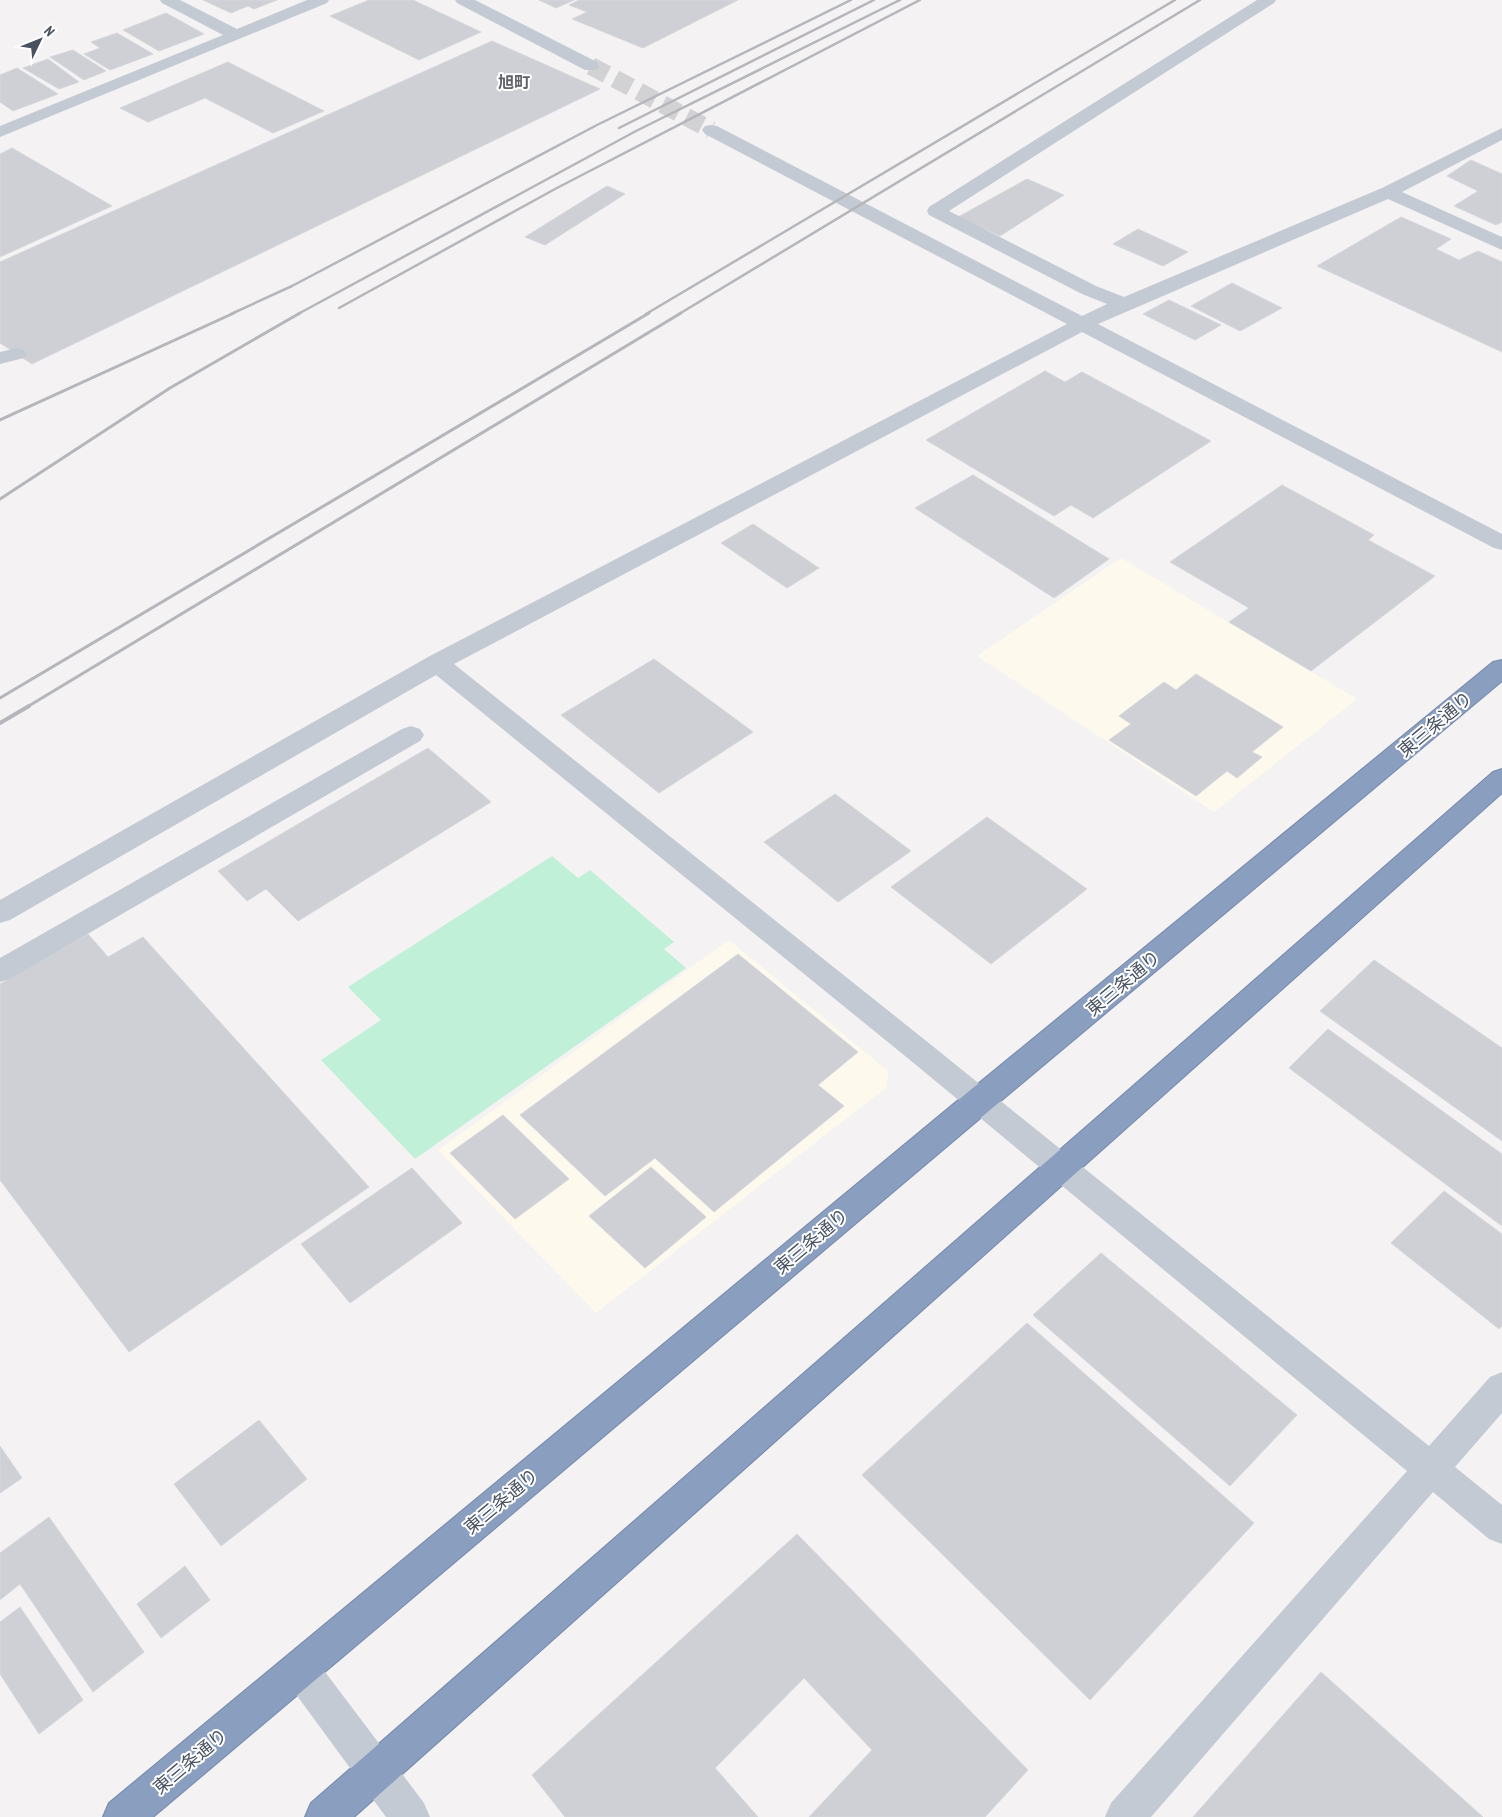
<svg xmlns="http://www.w3.org/2000/svg" width="1502" height="1817" viewBox="0 0 1502 1817" font-family="'PT Sans Narrow','Noto Sans JP',sans-serif">
  <rect width="100%" height="100%" fill="#f4f2f2"/>
  <g fill="#fdfaed">
    <path d="M 1121,558 L 1357,699 L 1214,812 L 977,656 Z"/>
    <path d="M 729,940 L 888,1071 L 887,1087 L 596,1313 L 438,1150 Z"/>
  </g>
  <path fill="#c1f0d9" d="M 552,856 L 578,878 L 590,870 L 674,942 L 664,949 L 686,968 L 415,1159 L 321,1060 L 381,1020 L 348,987 Z"/>
  <g fill="#ced0d6" stroke="#d6d7dd">
    <path d="M 203,0 L 277,0 L 254,9 L 248,6 L 231,13 Z"/>
    <path d="M 369,0 L 413,0 L 481,32 L 419,60 L 330,16 Z"/>
    <path d="M 539,0 L 574,0 L 556,8 Z"/>
    <path d="M 579,0 L 738,0 L 643,48 L 572,19 L 587,12 L 569,5 Z"/>
    <path d="M 166,13 L 204,34 L 159,51 L 123,30 Z"/>
    <path d="M 117,33 L 153,54 L 110,70 L 84,54 L 100,48 L 91,42 Z"/>
    <path d="M 492,41 L 600,89 L 32,364 L 0,343 L 0,262 Z"/>
    <path d="M 73,50 L 106,71 L 84,80 L 50,57 Z"/>
    <path d="M 48,59 L 79,82 L 59,89 L 23,68 Z"/>
    <path d="M 228,62 L 324,111 L 273,133 L 205,98 L 148,122 L 120,108 Z"/>
    <path d="M 17,68 L 58,94 L 13,111 L 0,102 L 0,75 Z"/>
    <path d="M 12,148 L 112,206 L 0,257 L 0,154 Z"/>
    <path d="M 1471,160 L 1502,174 L 1502,222 L 1496,225 L 1454,206 L 1478,191 L 1447,176 Z"/>
    <path d="M 1027,179 L 1064,195 L 1000,236 L 958,217 Z"/>
    <path d="M 607,186 L 625,194 L 545,245 L 525,237 Z"/>
    <path d="M 1401,217 L 1451,239 L 1436,249 L 1459,260 L 1478,251 L 1502,262 L 1502,352 L 1317,266 Z"/>
    <path d="M 1138,229 L 1188,252 L 1163,266 L 1113,244 Z"/>
    <path d="M 1232,283 L 1282,308 L 1240,331 L 1191,306 Z"/>
    <path d="M 1169,300 L 1221,325 L 1195,340 L 1143,314 Z"/>
    <path d="M 1045,371 L 1065,382 L 1082,372 L 1211,441 L 1093,518 L 1071,505 L 1054,516 L 926,440 Z"/>
    <path d="M 973,475 L 1109,559 L 1054,598 L 915,508 Z"/>
    <path d="M 1282,485 L 1374,535 L 1368,540 L 1435,576 L 1311,671 L 1229,622 L 1249,608 L 1170,562 Z"/>
    <path d="M 753,524 L 819,568 L 787,588 L 721,543 Z"/>
    <path d="M 654,659 L 753,732 L 659,793 L 561,715 Z"/>
    <path d="M 1196,674 L 1283,727 L 1252,752 L 1262,757 L 1237,778 L 1227,771 L 1196,796 L 1109,740 L 1131,724 L 1119,716 L 1164,682 L 1176,690 Z"/>
    <path d="M 428,748 L 491,802 L 298,921 L 266,889 L 247,901 L 218,871 Z"/>
    <path d="M 835,794 L 911,851 L 838,902 L 764,842 Z"/>
    <path d="M 987,817 L 1087,889 L 991,964 L 891,887 Z"/>
    <path d="M 88,934 L 108,957 L 143,937 L 369,1187 L 129,1352 L 0,1180 L 0,984 Z"/>
    <path d="M 738,954 L 858,1052 L 818,1085 L 844,1106 L 714,1212 L 655,1158 L 605,1196 L 520,1115 Z"/>
    <path d="M 1374,960 L 1502,1048 L 1502,1141 L 1320,1011 Z"/>
    <path d="M 1328,1029 L 1502,1154 L 1502,1226 L 1289,1068 Z"/>
    <path d="M 503,1115 L 569,1179 L 515,1219 L 450,1153 Z"/>
    <path d="M 651,1167 L 706,1217 L 645,1268 L 589,1216 Z"/>
    <path d="M 412,1168 L 462,1223 L 350,1303 L 301,1244 Z"/>
    <path d="M 1444,1191 L 1502,1234 L 1502,1326 L 1499,1329 L 1391,1243 Z"/>
    <path d="M 1101,1253 L 1297,1415 L 1230,1486 L 1033,1315 Z"/>
    <path d="M 1027,1323 L 1254,1523 L 1090,1700 L 862,1475 Z"/>
    <path d="M 259,1420 L 307,1479 L 221,1546 L 174,1484 Z"/>
    <path d="M 0,1446 L 22,1478 L 0,1493 Z"/>
    <path d="M 49,1517 L 144,1652 L 93,1692 L 20,1584 L 0,1600 L 0,1553 Z"/>
    <path d="M 797,1534 L 1028,1770 L 985,1817 L 809,1817 L 872,1750 L 804,1678 L 715,1768 L 758,1817 L 565,1817 L 532,1775 Z"/>
    <path d="M 185,1566 L 210,1600 L 161,1638 L 137,1604 Z"/>
    <path d="M 20,1607 L 83,1700 L 39,1734 L 0,1674 L 0,1622 Z"/>
    <path d="M 1321,1672 L 1483,1817 L 1193,1817 Z"/>
  </g>
  <g fill="none" stroke-linecap="round" stroke-linejoin="round">
    <path stroke="#d2d2d5" stroke-width="18" stroke-dasharray="18 9" stroke-linecap="butt" d="M 591,66 L 711,130"/>
    <g stroke="#7589ac" stroke-width="2">
      <g id="highway">
        <path d="M 1502,660 L 1502,681 L 990,1110 L 153,1817 L 103,1817 L 109,1803 L 968,1092 L 1493,662 Z"/>
        <path d="M 1502,769 L 1502,793 L 354,1817 L 305,1817 L 311,1803 L 1493,772 Z"/>
      </g>
    </g>
    <g fill="#c3cad3" fill-rule="evenodd">
      <path d="M 160,0 L 180,0 L 237,29 L 307,0 L 329,0 L 327,3 L 0,137 L 0,126 L 223,35 L 162,3 Z"/>
      <path d="M 455,0 L 475,0 L 597,62 L 599,66 L 597,70 L 585,70 L 457,3 Z"/>
      <path d="M 1257,0 L 1276,0 L 1274,3 L 949,211 L 1096,286 L 1124,297 L 1382,188 L 1502,128 L 1502,140 L 1402,192 L 1502,237 L 1502,250 L 1388,199 L 1098,324 L 1502,534 L 1502,550 L 1494,548 L 1082,332 L 454,664 L 930,1044 L 1429,1446 L 1490,1377 L 1502,1372 L 1502,1413 L 1455,1467 L 1502,1505 L 1502,1544 L 1489,1539 L 1433,1492 L 1151,1817 L 1105,1817 L 1111,1803 L 1407,1471 L 910,1060 L 436,675 L 10,920 L 0,923 L 0,900 L 428,657 L 1067,324 L 705,134 L 702,130 L 705,126 L 711,125 L 717,126 L 1082,316 L 1107,304 L 1082,294 L 929,215 L 927,211 L 929,207 Z"/>
      <path d="M 17,348 L 24,350 L 27,354 L 24,358 L 0,364 L 0,352 Z"/>
      <path d="M 411,726 L 420,729 L 424,735 L 420,741 L 10,979 L 0,982 L 0,958 L 402,729 Z"/>
      <path d="M 300,1650 L 313,1656 L 424,1803 L 430,1817 L 386,1817 L 287,1682 L 281,1669 L 287,1656 Z"/>
    </g>
    <use href="#highway" fill="#8a9ec0" fill-rule="evenodd"/>
    <g stroke="#b4b6bc" stroke-width="2.5">
      <path d="M 619,128 L 874,0"/>
      <path d="M 339,308 L 555,189 L 920,0"/>
      <path d="M 231,314 L 292,286 L 597,125 L 851,0"/>
      <path d="M 298,314 L 636,131 L 900,0"/>
      <path d="M 646,314 L 1175,0"/>
      <path d="M 679,314 L 1200,0"/>
    </g>
    <g stroke="#b4b6bc" stroke-width="3">
      <path d="M 0,420 L 234,313"/>
      <path d="M 0,499 L 170,388 L 300,313"/>
      <path d="M 0,698 L 649,313"/>
      <path d="M 27,707 L 681,313"/>
    </g>
    <path stroke="#b4b6bc" stroke-width="4" d="M 0,723 L 29,706"/>
  </g>
  <g text-anchor="middle" dominant-baseline="central" stroke-width="4" stroke-linejoin="round" paint-order="stroke">
    <g font-size="16" font-weight="bold" fill="#5e6167" stroke="#fff">
      <text x="514" y="82">旭町</text>
    </g>
    <g font-size="18" fill="#495260" stroke="#fff">
      <text transform="translate(1435 724) rotate(-40)">東三条通り</text>
      <text transform="translate(1123 983) rotate(-40)">東三条通り</text>
      <text transform="translate(811 1241) rotate(-40)">東三条通り</text>
      <text transform="translate(501 1501) rotate(-40)">東三条通り</text>
      <text transform="translate(190 1761) rotate(-40)">東三条通り</text>
    </g>
  </g>
  <g transform="translate(40 40) rotate(47)" stroke="#ffffff" stroke-width="4" paint-order="stroke">
  <path d="M0-4L9 19L0 12L-9 19Z" fill="#495260"/>
  <text y="-8" font-size="14" font-weight="bold" text-anchor="middle" fill="#495260">N</text>
  </g>
</svg>
